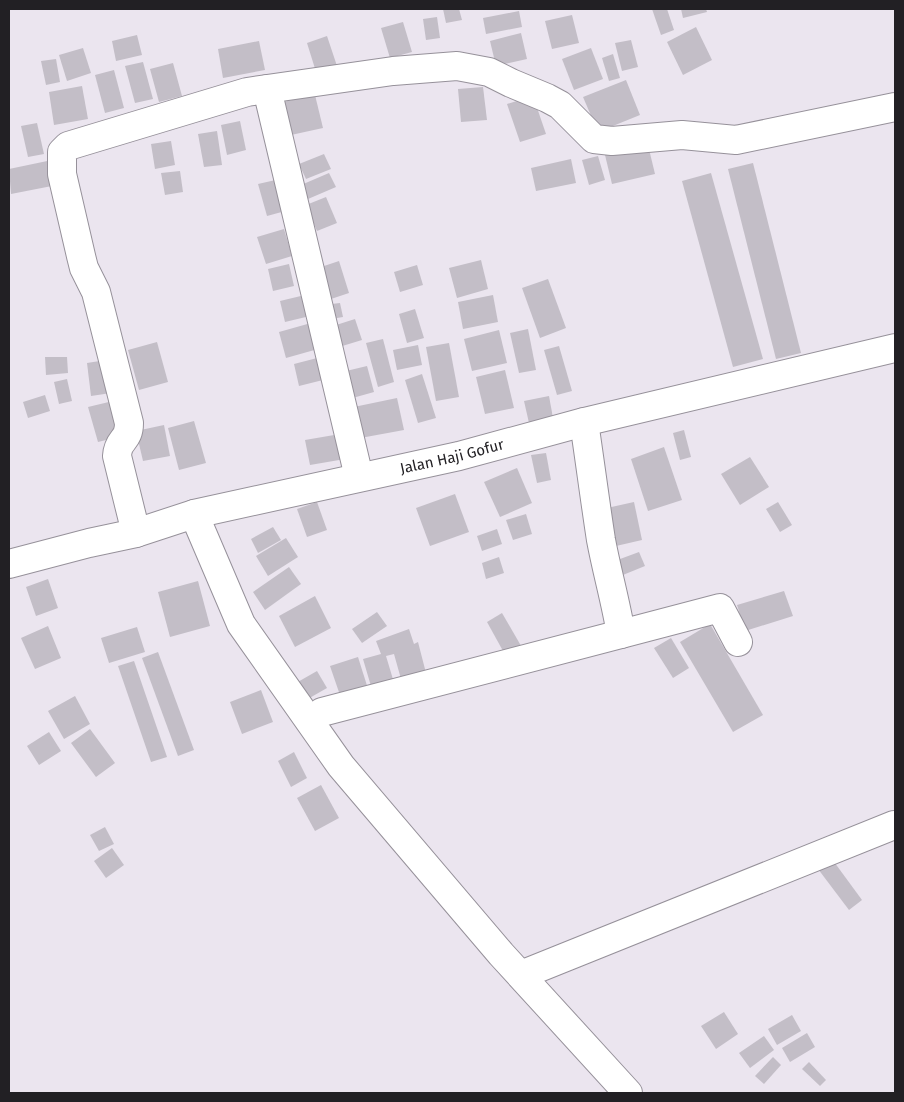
<svg xmlns="http://www.w3.org/2000/svg" width="904" height="1102" viewBox="0 0 904 1102" font-family="'Fira Sans',sans-serif">
  <rect width="100%" height="100%" fill="#ebe5ef"/>
  <g fill="#c3bec7">
    <path d="M 443,9 L 459,9 L 462,20 L 446,23 Z"/>
    <path d="M 652,9 L 667,9 L 674,30 L 661,35 Z"/>
    <path d="M 681,9 L 706,9 L 707,12 L 683,18 Z"/>
    <path d="M 519,11 L 522,27 L 486,34 L 483,18 Z"/>
    <path d="M 572,15 L 579,43 L 552,49 L 545,21 Z"/>
    <path d="M 437,17 L 440,38 L 426,40 L 423,19 Z"/>
    <path d="M 403,22 L 412,52 L 390,58 L 381,28 Z"/>
    <path d="M 696,27 L 712,60 L 683,75 L 667,42 Z"/>
    <path d="M 521,33 L 527,59 L 496,66 L 490,41 Z"/>
    <path d="M 137,35 L 142,55 L 116,61 L 112,41 Z"/>
    <path d="M 327,36 L 338,69 L 317,75 L 307,43 Z"/>
    <path d="M 631,40 L 638,67 L 622,71 L 615,43 Z"/>
    <path d="M 259,41 L 265,70 L 223,78 L 218,49 Z"/>
    <path d="M 83,48 L 91,73 L 67,81 L 59,55 Z"/>
    <path d="M 591,48 L 603,79 L 574,90 L 562,59 Z"/>
    <path d="M 613,54 L 620,78 L 609,81 L 602,58 Z"/>
    <path d="M 56,59 L 60,82 L 46,85 L 41,61 Z"/>
    <path d="M 143,62 L 153,99 L 135,103 L 125,66 Z"/>
    <path d="M 173,63 L 182,96 L 159,102 L 150,69 Z"/>
    <path d="M 114,70 L 124,108 L 105,113 L 95,75 Z"/>
    <path d="M 626,80 L 640,115 L 598,132 L 583,97 Z"/>
    <path d="M 82,86 L 88,119 L 54,125 L 49,92 Z"/>
    <path d="M 483,87 L 487,120 L 461,122 L 458,89 Z"/>
    <path d="M 315,95 L 323,128 L 291,135 L 283,102 Z"/>
    <path d="M 533,96 L 546,134 L 520,142 L 507,104 Z"/>
    <path d="M 240,121 L 246,150 L 227,155 L 221,125 Z"/>
    <path d="M 37,123 L 44,154 L 28,157 L 21,126 Z"/>
    <path d="M 217,131 L 222,165 L 204,167 L 198,134 Z"/>
    <path d="M 171,141 L 175,165 L 155,169 L 151,144 Z"/>
    <path d="M 648,145 L 655,174 L 612,184 L 605,155 Z"/>
    <path d="M 324,154 L 331,169 L 306,179 L 299,164 Z"/>
    <path d="M 598,156 L 605,180 L 589,185 L 582,160 Z"/>
    <path d="M 571,159 L 576,183 L 536,191 L 531,168 Z"/>
    <path d="M 52,160 L 57,185 L 11,194 L 9,169 Z"/>
    <path d="M 753,163 L 801,353 L 776,359 L 728,169 Z"/>
    <path d="M 180,171 L 183,192 L 165,195 L 161,173 Z"/>
    <path d="M 329,173 L 336,187 L 308,199 L 301,185 Z"/>
    <path d="M 711,173 L 763,359 L 733,367 L 682,181 Z"/>
    <path d="M 280,179 L 289,210 L 267,216 L 258,184 Z"/>
    <path d="M 326,197 L 337,223 L 317,231 L 306,205 Z"/>
    <path d="M 284,229 L 292,256 L 266,264 L 257,237 Z"/>
    <path d="M 481,260 L 488,289 L 457,298 L 449,268 Z"/>
    <path d="M 339,261 L 349,293 L 325,301 L 315,269 Z"/>
    <path d="M 289,264 L 294,286 L 273,291 L 268,269 Z"/>
    <path d="M 417,265 L 423,285 L 400,292 L 394,272 Z"/>
    <path d="M 548,279 L 566,328 L 540,338 L 522,288 Z"/>
    <path d="M 305,295 L 310,316 L 285,322 L 280,301 Z"/>
    <path d="M 493,295 L 498,322 L 463,329 L 458,302 Z"/>
    <path d="M 340,303 L 343,317 L 325,320 L 323,305 Z"/>
    <path d="M 415,309 L 424,338 L 407,343 L 399,314 Z"/>
    <path d="M 355,319 L 362,340 L 339,347 L 333,326 Z"/>
    <path d="M 311,323 L 318,349 L 286,358 L 279,332 Z"/>
    <path d="M 528,329 L 536,370 L 519,373 L 510,333 Z"/>
    <path d="M 499,330 L 507,363 L 472,371 L 464,339 Z"/>
    <path d="M 383,339 L 394,382 L 378,387 L 366,343 Z"/>
    <path d="M 157,342 L 168,382 L 139,390 L 128,350 Z"/>
    <path d="M 449,343 L 459,397 L 436,401 L 426,347 Z"/>
    <path d="M 418,345 L 422,365 L 397,370 L 393,350 Z"/>
    <path d="M 559,346 L 572,391 L 557,395 L 544,350 Z"/>
    <path d="M 45,357 L 67,357 L 68,373 L 46,375 Z"/>
    <path d="M 321,357 L 327,379 L 299,386 L 294,364 Z"/>
    <path d="M 106,360 L 111,393 L 91,396 L 87,363 Z"/>
    <path d="M 367,366 L 374,392 L 349,399 L 342,372 Z"/>
    <path d="M 505,370 L 514,408 L 485,414 L 476,377 Z"/>
    <path d="M 422,374 L 436,418 L 418,423 L 405,380 Z"/>
    <path d="M 67,379 L 72,401 L 59,404 L 54,382 Z"/>
    <path d="M 45,395 L 50,411 L 28,418 L 23,402 Z"/>
    <path d="M 549,396 L 553,418 L 529,423 L 524,401 Z"/>
    <path d="M 397,398 L 404,430 L 355,439 L 349,408 Z"/>
    <path d="M 113,401 L 122,436 L 98,442 L 88,407 Z"/>
    <path d="M 194,421 L 206,463 L 179,470 L 168,428 Z"/>
    <path d="M 164,425 L 170,456 L 143,461 L 136,431 Z"/>
    <path d="M 684,430 L 691,457 L 680,460 L 673,433 Z"/>
    <path d="M 340,434 L 345,459 L 310,465 L 305,440 Z"/>
    <path d="M 664,447 L 682,500 L 648,511 L 631,459 Z"/>
    <path d="M 546,453 L 551,480 L 537,483 L 531,455 Z"/>
    <path d="M 750,457 L 769,487 L 740,505 L 721,474 Z"/>
    <path d="M 517,468 L 532,503 L 500,517 L 484,482 Z"/>
    <path d="M 455,494 L 469,532 L 430,546 L 416,508 Z"/>
    <path d="M 317,502 L 327,530 L 307,537 L 297,509 Z"/>
    <path d="M 634,502 L 642,540 L 616,546 L 607,508 Z"/>
    <path d="M 778,502 L 792,525 L 780,532 L 766,509 Z"/>
    <path d="M 526,514 L 532,534 L 513,540 L 506,520 Z"/>
    <path d="M 273,527 L 281,540 L 258,553 L 251,539 Z"/>
    <path d="M 497,529 L 502,544 L 482,551 L 477,536 Z"/>
    <path d="M 286,538 L 298,557 L 268,576 L 256,556 Z"/>
    <path d="M 639,552 L 645,566 L 618,577 L 612,562 Z"/>
    <path d="M 499,557 L 504,573 L 486,579 L 482,563 Z"/>
    <path d="M 289,567 L 301,584 L 265,610 L 253,592 Z"/>
    <path d="M 48,579 L 58,608 L 36,616 L 26,587 Z"/>
    <path d="M 198,581 L 210,626 L 170,637 L 158,592 Z"/>
    <path d="M 784,591 L 793,616 L 745,631 L 737,605 Z"/>
    <path d="M 315,596 L 331,628 L 295,647 L 279,616 Z"/>
    <path d="M 377,612 L 387,626 L 362,643 L 352,629 Z"/>
    <path d="M 502,613 L 524,651 L 508,660 L 487,622 Z"/>
    <path d="M 710,624 L 763,715 L 733,732 L 680,642 Z"/>
    <path d="M 48,626 L 61,658 L 35,669 L 21,638 Z"/>
    <path d="M 137,627 L 145,652 L 109,663 L 101,638 Z"/>
    <path d="M 409,629 L 414,644 L 418,642 L 426,673 L 401,679 L 394,654 L 386,656 L 395,686 L 373,693 L 363,659 L 381,654 L 376,641 Z"/>
    <path d="M 671,638 L 689,668 L 673,678 L 654,648 Z"/>
    <path d="M 158,652 L 194,750 L 178,756 L 142,658 Z"/>
    <path d="M 358,657 L 369,692 L 342,701 L 330,666 Z"/>
    <path d="M 134,661 L 167,757 L 151,762 L 118,666 Z"/>
    <path d="M 317,671 L 327,688 L 306,700 L 296,683 Z"/>
    <path d="M 261,690 L 273,722 L 242,734 L 230,702 Z"/>
    <path d="M 75,696 L 90,724 L 64,739 L 48,711 Z"/>
    <path d="M 90,729 L 115,763 L 96,777 L 71,743 Z"/>
    <path d="M 49,732 L 61,751 L 39,765 L 27,746 Z"/>
    <path d="M 294,752 L 307,778 L 291,787 L 278,761 Z"/>
    <path d="M 321,785 L 339,818 L 315,831 L 297,798 Z"/>
    <path d="M 105,827 L 114,844 L 99,851 L 90,835 Z"/>
    <path d="M 112,848 L 124,865 L 106,878 L 94,861 Z"/>
    <path d="M 829,855 L 862,900 L 849,910 L 815,865 Z"/>
    <path d="M 724,1012 L 738,1034 L 716,1049 L 701,1026 Z"/>
    <path d="M 792,1015 L 801,1031 L 777,1045 L 768,1029 Z"/>
    <path d="M 807,1033 L 815,1047 L 790,1062 L 782,1048 Z"/>
    <path d="M 764,1036 L 774,1050 L 750,1068 L 739,1053 Z"/>
    <path d="M 773,1057 L 781,1065 L 764,1084 L 755,1076 Z"/>
    <path d="M 809,1062 L 826,1080 L 820,1086 L 802,1069 Z"/>
  </g>
  <g fill="none" stroke-linecap="round" stroke-linejoin="round">
    <g stroke="#96919a" stroke-width="30">
      <g id="minor">
        <path d="M 267,89 L 393,71 L 457,66 L 489,72 L 511,83 L 547,98 L 560,105 L 594,139 L 612,141 L 682,135 L 736,140 L 895,107"/>
        <path d="M 584,422 C 590,462 595,501 601,540 C 607,572 616,603 621,634 L 720,608 L 738,642"/>
        <path d="M 194,514 L 241,624 L 341,766 L 501,954 L 628,1093"/>
        <path d="M 136,533 L 117,456 C 118,438 129,442 129,423 L 96,292 L 84,268 L 81,256 L 62,174 L 62,152 L 68,146 L 247,92 L 267,89 L 359,477"/>
        <path id="s1" d="M 9,564 L 89,543 L 136,533 L 194,514 L 459,456 L 584,422 L 895,348"/>
        <path d="M 322,712 L 621,634"/>
        <path d="M 521,975 L 894,825"/>
      </g>
    </g>
    <use href="#minor" stroke="#fff" stroke-width="28"/>
  </g>
  <g text-anchor="middle" dominant-baseline="central" stroke-width="4" stroke-linejoin="round" paint-order="stroke">
    <g font-size="15" fill="#222024" stroke="#f8f3fc">
      <text stroke="none"><textPath href="#s1" startOffset="456">Jalan Haji Gofur</textPath></text>
    </g>
  </g>
  <rect width="904" height="1102" fill="none" stroke="#222024" stroke-width="20"/>
</svg>
